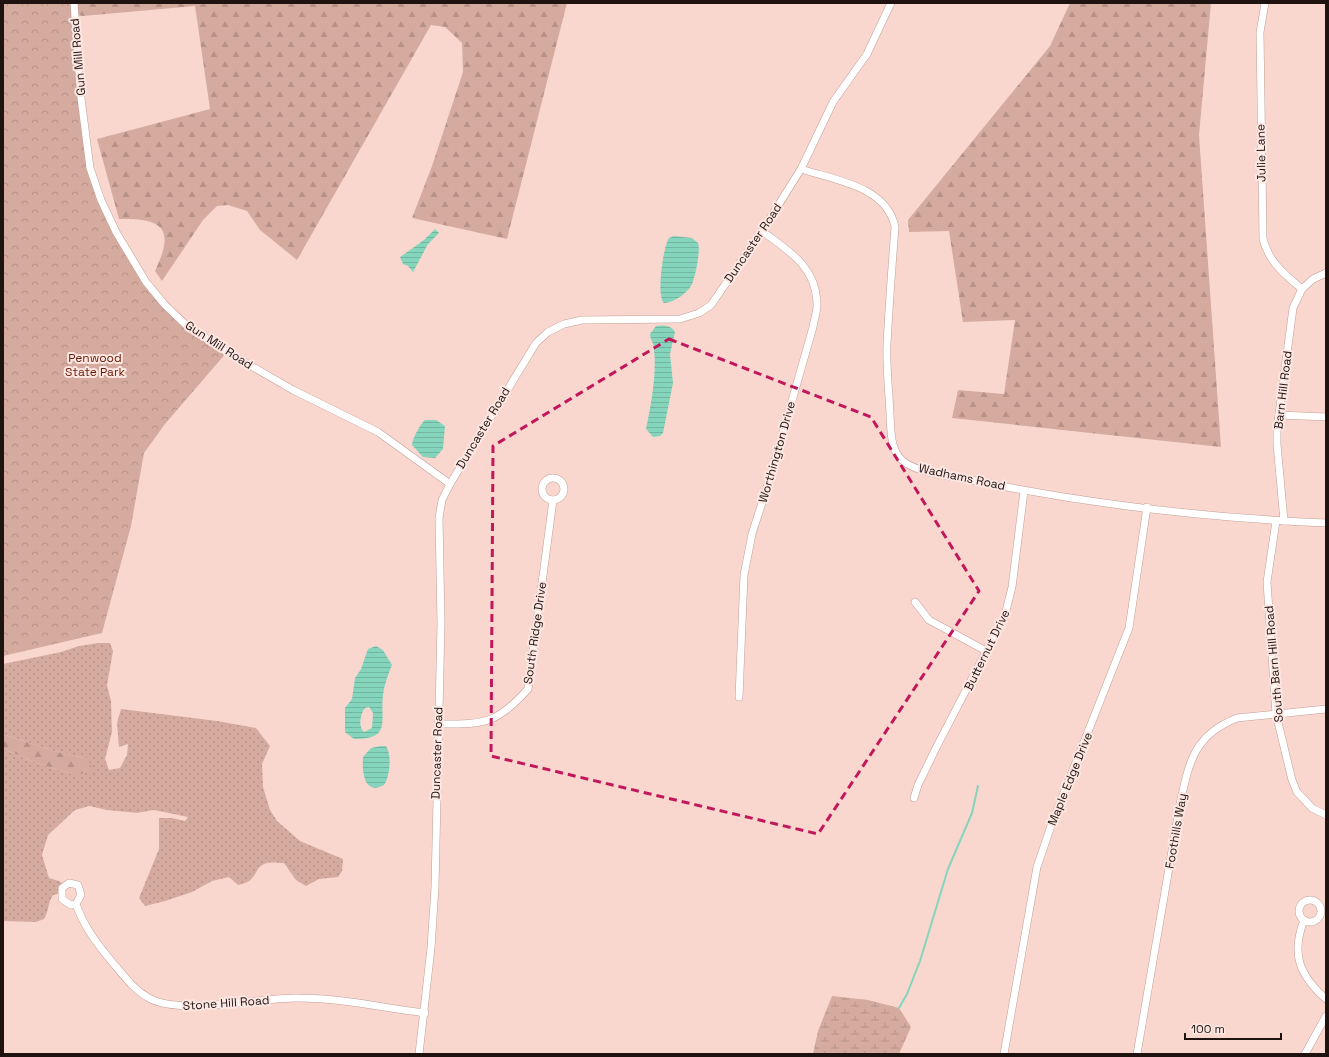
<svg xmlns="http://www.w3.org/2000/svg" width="1329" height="1057" viewBox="0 0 1329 1057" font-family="'Space Grotesk',sans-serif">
  <defs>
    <pattern id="grass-dots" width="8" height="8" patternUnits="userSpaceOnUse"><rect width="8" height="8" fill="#d5aba0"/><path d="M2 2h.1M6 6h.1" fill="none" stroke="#b69289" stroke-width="1.8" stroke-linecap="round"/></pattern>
    <pattern id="forest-firs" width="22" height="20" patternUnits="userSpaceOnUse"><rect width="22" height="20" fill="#d5aba0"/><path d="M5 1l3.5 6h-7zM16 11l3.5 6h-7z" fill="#b69289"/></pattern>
    <pattern id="wetland-marsh" width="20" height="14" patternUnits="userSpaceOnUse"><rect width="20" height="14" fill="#d5aba0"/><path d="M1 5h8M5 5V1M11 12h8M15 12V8" fill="none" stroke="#b69289"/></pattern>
    <pattern id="park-crowns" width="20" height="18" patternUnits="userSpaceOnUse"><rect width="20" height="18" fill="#d5aba0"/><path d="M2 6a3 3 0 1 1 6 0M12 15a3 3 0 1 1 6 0" fill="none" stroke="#b69289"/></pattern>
    <pattern id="water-rules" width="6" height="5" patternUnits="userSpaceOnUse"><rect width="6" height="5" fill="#85d4bc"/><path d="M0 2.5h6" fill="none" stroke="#72b5a1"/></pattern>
  </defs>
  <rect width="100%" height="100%" fill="#fad7ce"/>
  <path fill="url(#grass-dots)" d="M 98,643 L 110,643 L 113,651 L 107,685 L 111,701 L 112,732 L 105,759 L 109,770 L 120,768 L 127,755 L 128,744 L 119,747 L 117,723 L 121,709 L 217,721 L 256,728 L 270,746 L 262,764 L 263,787 L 270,810 L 277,821 L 300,841 L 343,859 L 342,871 L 338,877 L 319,879 L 306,886 L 296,880 L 284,863 C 279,863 272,862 267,863 C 252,867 260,881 238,885 L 229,877 L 212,881 L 192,892 L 165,901 L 145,906 L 139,898 L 159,849 L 159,818 L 172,818 L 185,821 L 188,817 L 154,810 L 137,813 L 107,810 L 89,806 L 75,810 L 48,835 L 42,855 L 49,878 L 59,881 L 64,885 L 61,893 L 53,895 C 48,902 49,911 44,919 L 36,922 L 3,921 L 3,749 L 37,763 L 72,774 L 88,759 L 54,751 L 3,734 L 3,664 L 61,652 L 79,646 Z"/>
  <g fill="url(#forest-firs)">
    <path d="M 3,3 L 567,3 L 507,239 L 412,218 L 432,166 L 463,72 L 462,43 L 445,27 L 431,25 L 297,260 L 260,230 L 247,211 L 228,205 L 217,206 L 203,220 L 162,281 L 155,271 C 175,229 164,218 119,219 L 97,139 L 210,109 L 195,6 L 83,16 L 3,5 Z"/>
    <path d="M 1070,3 L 1211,3 L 1199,135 L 1221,447 L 952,418 L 958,390 L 1004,394 L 1015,320 L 963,322 L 949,231 L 909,232 L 908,220 L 1050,46 Z"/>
    <path d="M 3,734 L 54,751 L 88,759 L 93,770 L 77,775 L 72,774 L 37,763 L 3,749 Z"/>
  </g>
  <path fill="url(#wetland-marsh)" d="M 832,996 L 868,1000 L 899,1008 L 911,1027 L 899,1054 L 813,1054 L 818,1031 Z"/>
  <path fill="url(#park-crowns)" d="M 3,3 L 74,3 L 88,159 L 116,232 L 165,305 L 227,352 L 165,424 L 144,453 L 131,526 L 102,633 L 3,656 Z"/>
  <g fill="url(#water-rules)" fill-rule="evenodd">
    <path d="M 435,229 L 439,233 L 428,244 L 413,272 L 408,266 L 403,264 L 400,257 L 424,240 Z"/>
    <path d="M 674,236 L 692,238 L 698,243 C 701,250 695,279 691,286 C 686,294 673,303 664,303 C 656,297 663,247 669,238 Z"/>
    <path d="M 656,326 C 663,325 671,325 675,332 L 670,354 L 673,383 L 663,433 L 660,436 L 653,437 L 646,429 C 651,405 657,374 654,349 C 654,343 650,340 650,334 Z"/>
    <path d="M 425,420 L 436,420 L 445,426 L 443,449 L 435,458 L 423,457 L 412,445 C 412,439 421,423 425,420 Z"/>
    <path d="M 376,646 L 383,650 L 392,665 C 388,675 384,685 383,695 C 380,722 392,739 354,739 L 345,732 L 345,708 L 352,699 L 355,678 L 361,669 L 368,649 ZM 369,707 L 373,713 L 372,728 L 364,732 C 358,727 360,714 365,708 Z"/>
    <path d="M 381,746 L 386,746 C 392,755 390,776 384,785 C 363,796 362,770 363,757 L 371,748 Z"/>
  </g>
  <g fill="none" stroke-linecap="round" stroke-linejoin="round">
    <path stroke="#85d4bc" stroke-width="2" d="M 899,1008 L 907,994 L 920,961 L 948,869 L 972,813 L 978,786"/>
    <g stroke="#c09f97" stroke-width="8">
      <g id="minor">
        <path d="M 74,3 L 81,98 L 90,168 L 101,200 L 116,232 L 146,282 L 165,305 L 187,326 L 227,352 L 293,390 L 378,432 L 450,484"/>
        <path d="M 1265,3 L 1260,32 L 1263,239 C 1269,262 1284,274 1302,289"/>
        <path d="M 801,169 C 834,180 887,186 895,227 C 892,266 889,305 887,344 C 886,367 889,391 890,414 C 891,428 890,445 899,457 C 911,473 952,476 971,480 C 1088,504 1207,518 1326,523"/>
        <path d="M 1279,415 L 1326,417"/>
        <circle cx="553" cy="489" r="11"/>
        <path d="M 1276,521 L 1267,582 L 1276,714 L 1292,780 L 1297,792 L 1312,808 L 1326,815"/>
        <path d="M 1284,521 L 1277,444 L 1277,429 L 1293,308 L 1302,289 L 1313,279 L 1326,273"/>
        <path d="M 915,602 L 929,620 L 988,652"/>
        <path d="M 739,697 L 744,575 L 752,534 L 770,478 L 813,327 C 814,319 818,310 817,302 C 815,265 788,251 762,231"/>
        <path d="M 438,724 C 484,724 496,725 528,689 L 553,500"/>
        <path d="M 914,798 L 918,785 L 936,748 L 1005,615 L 1012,587 L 1024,491"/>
        <circle cx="1310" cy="911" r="11"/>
        <path d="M 76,904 L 71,905 L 62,899 L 62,888 L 69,883 L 78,885 L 81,895 L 76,904 C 84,927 97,944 113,963 C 124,976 134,990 149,998 C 180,1016 261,997 299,998 C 341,998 383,1008 425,1013"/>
        <path d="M 1304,920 C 1291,954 1299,975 1326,999"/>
        <path d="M 419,1054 L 431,948 L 435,887 L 441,623 L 439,518 L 442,500 L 450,484 L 536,343 L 548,332 L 564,324 L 582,320 L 680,319 L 699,313 L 711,305 L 762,231 L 801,169 L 833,102 L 867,54 L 891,3"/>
        <path d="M 1004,1054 L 1037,867 L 1052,823 L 1129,628 L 1147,507"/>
        <path d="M 1137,1054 L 1180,804 C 1189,762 1194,735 1237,718 L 1326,709"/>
        <path d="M 1305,1054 L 1326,1016"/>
      </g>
    </g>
    <use href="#minor" stroke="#fff" stroke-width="7"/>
  </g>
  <path fill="none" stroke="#c2185b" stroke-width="3" stroke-dasharray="8 5" stroke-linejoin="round" d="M 669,339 L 871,417 L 979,591 L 818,834 L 491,756 L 493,446 Z"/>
  <g text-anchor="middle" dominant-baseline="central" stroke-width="4" stroke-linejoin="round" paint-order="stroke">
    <g font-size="12" fill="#1f1310" stroke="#fde7e2">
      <text transform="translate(78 57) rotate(-95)">Gun Mill Road</text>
      <text transform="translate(1261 153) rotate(-91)">Julie Lane</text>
      <text transform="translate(753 243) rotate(-56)">Duncaster Road</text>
      <text transform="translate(219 345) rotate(33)">Gun Mill Road</text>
      <text transform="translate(1283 390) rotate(-83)">Barn Hill Road</text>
      <text transform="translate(483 428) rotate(-59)">Duncaster Road</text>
      <text transform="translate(777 452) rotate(-74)">Worthington Drive</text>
      <text transform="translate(962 477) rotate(12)">Wadhams Road</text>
      <text transform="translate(535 633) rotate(-82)">South Ridge Drive</text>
      <text transform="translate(987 650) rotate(-64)">Butternut Drive</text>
      <text transform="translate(1274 664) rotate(-95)">South Barn Hill Road</text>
      <text transform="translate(437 753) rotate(-88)">Duncaster Road</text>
      <text transform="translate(1070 779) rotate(-68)">Maple Edge Drive</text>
      <text transform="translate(1176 831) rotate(-80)">Foothills Way</text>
      <text transform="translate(226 1003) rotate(-4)">Stone Hill Road</text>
    </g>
    <g font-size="12" fill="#691904" stroke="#fde7e2">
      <text x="95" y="358">Penwood<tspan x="95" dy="14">State Park</tspan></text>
    </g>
  </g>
  <rect width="1329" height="1057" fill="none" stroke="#1f1310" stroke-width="8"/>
  <path d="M1185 1033v6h96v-6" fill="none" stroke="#1f1310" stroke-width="2"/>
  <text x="1191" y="1033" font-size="12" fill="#1f1310" stroke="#fde7e2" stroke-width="3" paint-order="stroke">100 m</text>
</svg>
